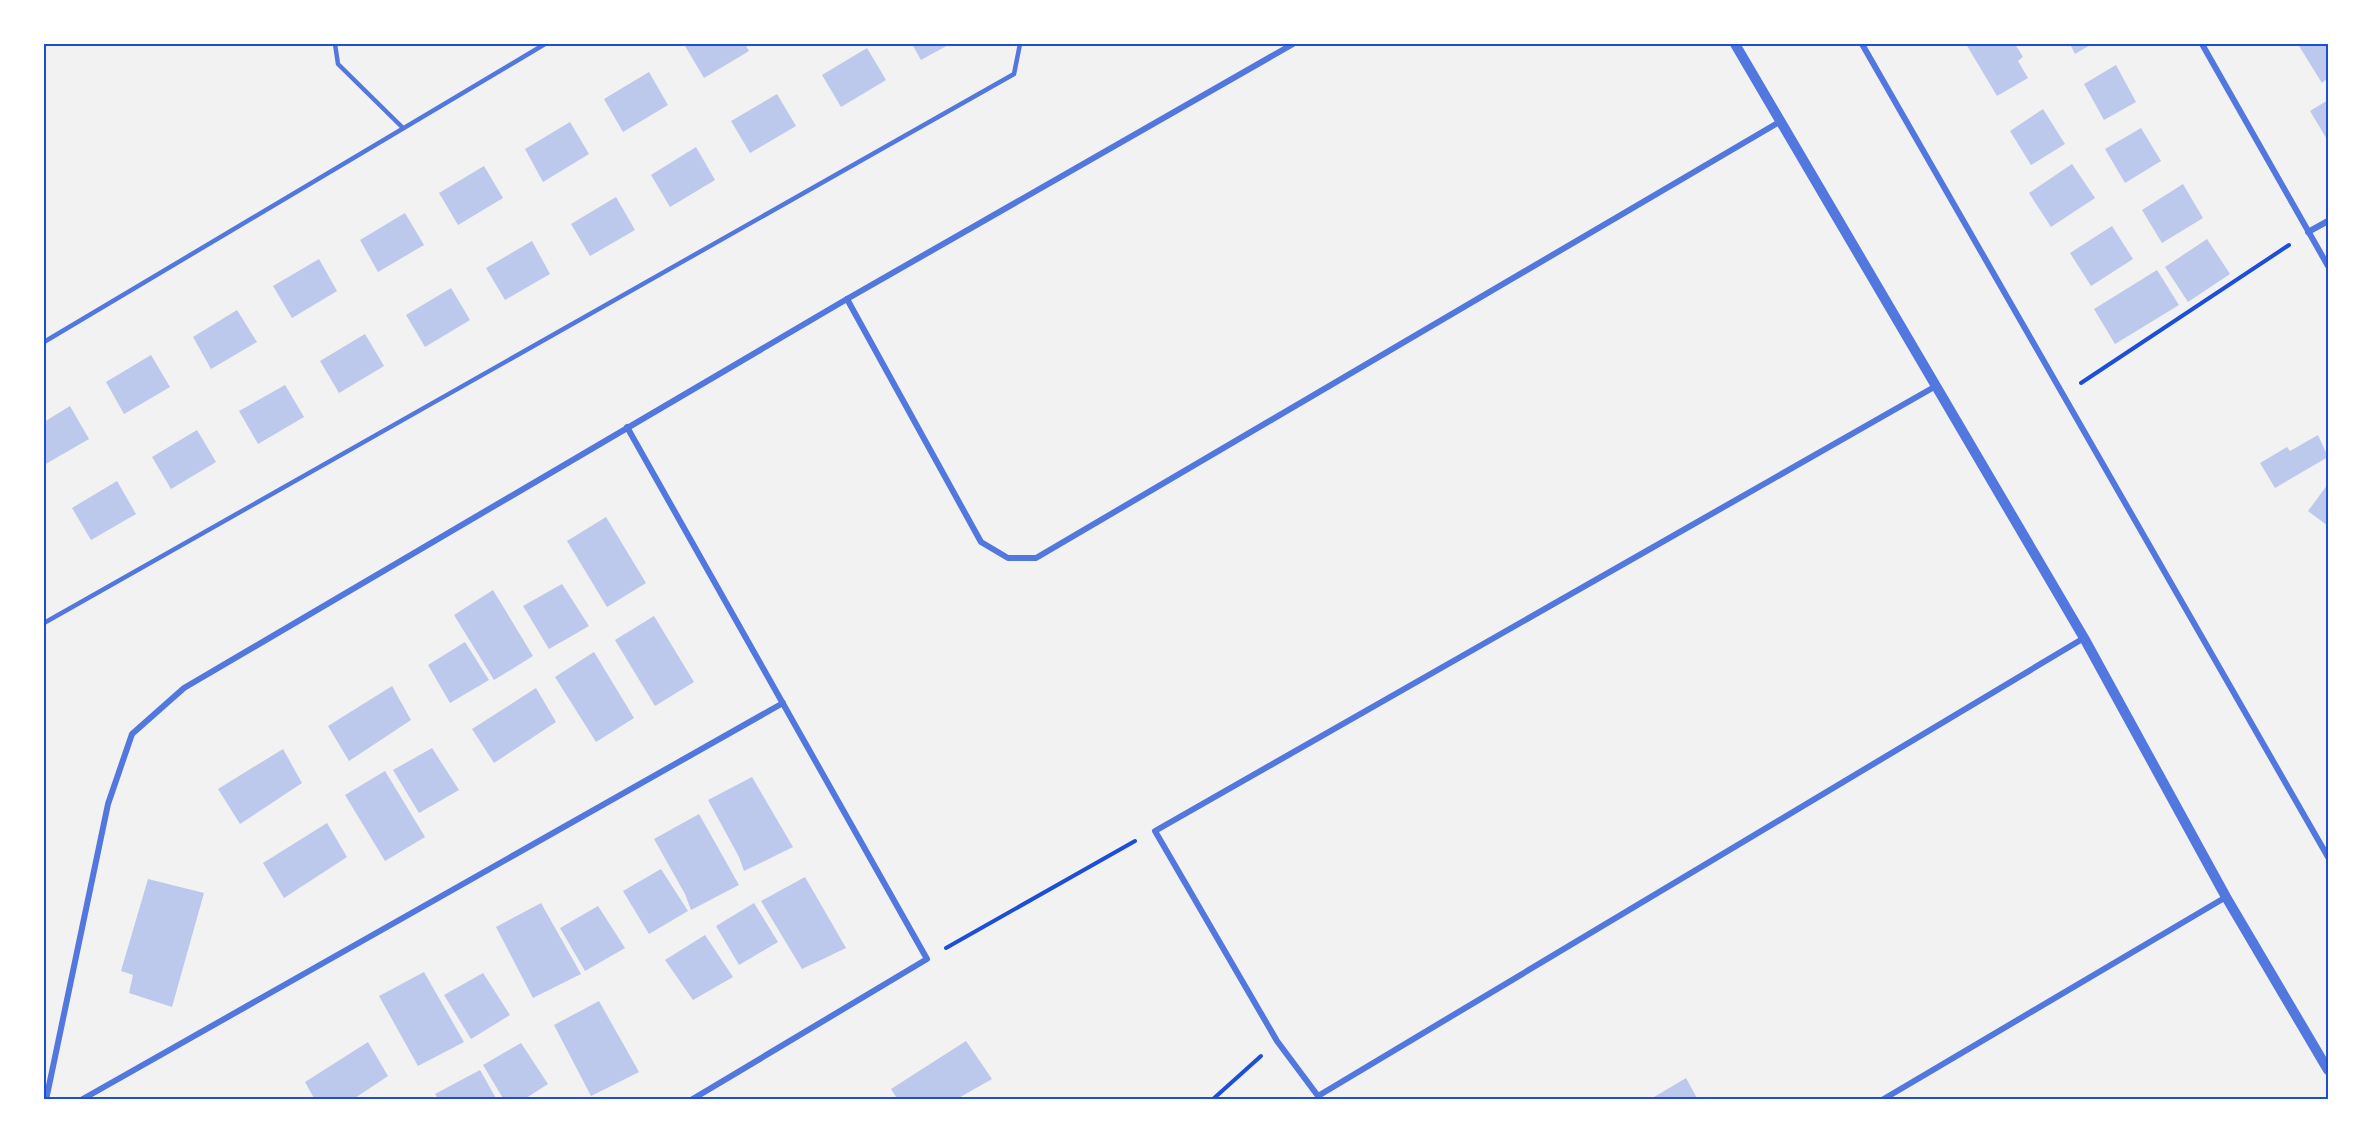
<svg xmlns="http://www.w3.org/2000/svg" width="2372" height="1143" viewBox="0 0 2372 1143" font-family="Manrope,sans-serif">
  <rect width="100%" height="100%" fill="#f2f2f2"/>
  <g fill="#bdc9ec">
    <path d="M 688,44 L 745,44 L 749,51 L 704,78 L 685,46 Z"/>
    <path d="M 912,44 L 950,44 L 921,60 Z"/>
    <path d="M 1966,44 L 2015,44 L 2023,57 L 2018,61 L 2028,78 L 1997,96 Z"/>
    <path d="M 2070,44 L 2092,44 L 2075,54 Z"/>
    <path d="M 2304,44 L 2328,44 L 2328,78 L 2322,83 L 2299,46 Z"/>
    <path d="M 867,48 L 886,80 L 841,107 L 822,75 Z"/>
    <path d="M 2116,65 L 2136,102 L 2104,120 L 2084,84 Z"/>
    <path d="M 649,72 L 668,105 L 623,132 L 604,99 Z"/>
    <path d="M 777,94 L 796,126 L 750,153 L 731,121 Z"/>
    <path d="M 2328,100 L 2328,141 L 2310,111 Z"/>
    <path d="M 2043,109 L 2065,144 L 2031,165 L 2010,131 Z"/>
    <path d="M 570,122 L 589,154 L 543,182 L 525,149 Z"/>
    <path d="M 2141,128 L 2161,161 L 2125,183 L 2105,149 Z"/>
    <path d="M 696,147 L 715,180 L 670,207 L 651,175 Z"/>
    <path d="M 2072,164 L 2095,198 L 2051,227 L 2029,193 Z"/>
    <path d="M 484,166 L 503,198 L 458,225 L 439,193 Z"/>
    <path d="M 2183,184 L 2203,218 L 2162,243 L 2142,210 Z"/>
    <path d="M 616,197 L 635,230 L 590,256 L 571,224 Z"/>
    <path d="M 405,213 L 424,245 L 378,272 L 360,240 Z"/>
    <path d="M 2112,226 L 2133,259 L 2091,286 L 2070,253 Z"/>
    <path d="M 2207,239 L 2230,274 L 2188,302 L 2165,267 Z"/>
    <path d="M 532,241 L 550,274 L 505,300 L 486,268 Z"/>
    <path d="M 319,259 L 337,291 L 292,318 L 273,286 Z"/>
    <path d="M 2157,270 L 2179,305 L 2115,344 L 2094,309 Z"/>
    <path d="M 451,288 L 470,320 L 425,347 L 406,315 Z"/>
    <path d="M 237,310 L 257,342 L 211,369 L 193,337 Z"/>
    <path d="M 365,334 L 384,366 L 339,393 L 320,361 Z"/>
    <path d="M 151,355 L 170,387 L 124,414 L 106,382 Z"/>
    <path d="M 285,385 L 304,417 L 258,444 L 239,411 Z"/>
    <path d="M 70,406 L 89,439 L 44,465 L 44,422 Z"/>
    <path d="M 197,430 L 216,462 L 171,489 L 152,457 Z"/>
    <path d="M 2318,435 L 2328,457 L 2275,488 L 2260,463 L 2287,447 L 2290,451 Z"/>
    <path d="M 117,481 L 136,514 L 91,540 L 72,508 Z"/>
    <path d="M 2328,484 L 2328,526 L 2308,511 Z"/>
    <path d="M 606,517 L 646,583 L 607,607 L 567,541 Z"/>
    <path d="M 562,584 L 589,626 L 549,649 L 523,606 Z"/>
    <path d="M 493,590 L 533,656 L 494,680 L 454,615 Z"/>
    <path d="M 654,616 L 694,682 L 655,706 L 615,640 Z"/>
    <path d="M 465,642 L 489,680 L 450,703 L 428,665 Z"/>
    <path d="M 594,652 L 634,718 L 596,742 L 555,677 Z"/>
    <path d="M 392,686 L 411,720 L 349,761 L 328,726 Z"/>
    <path d="M 536,688 L 556,722 L 494,763 L 472,729 Z"/>
    <path d="M 432,748 L 459,790 L 419,813 L 393,770 Z"/>
    <path d="M 283,749 L 302,783 L 240,824 L 218,789 Z"/>
    <path d="M 385,771 L 425,837 L 385,861 L 345,795 Z"/>
    <path d="M 752,777 L 793,847 L 744,871 L 739,857 L 708,800 Z"/>
    <path d="M 699,814 L 739,885 L 691,910 L 685,894 L 654,839 Z"/>
    <path d="M 327,823 L 347,857 L 284,898 L 263,863 Z"/>
    <path d="M 661,869 L 688,911 L 649,934 L 623,891 Z"/>
    <path d="M 805,877 L 846,948 L 802,969 L 761,901 Z"/>
    <path d="M 148,879 L 204,893 L 172,1007 L 129,993 L 133,975 L 121,971 Z"/>
    <path d="M 541,903 L 581,974 L 533,998 L 496,927 Z"/>
    <path d="M 754,903 L 778,942 L 739,965 L 716,926 Z"/>
    <path d="M 598,906 L 625,948 L 585,971 L 560,928 Z"/>
    <path d="M 705,935 L 733,977 L 693,1000 L 665,960 Z"/>
    <path d="M 424,972 L 464,1042 L 418,1066 L 379,996 Z"/>
    <path d="M 483,973 L 510,1015 L 471,1039 L 444,995 Z"/>
    <path d="M 599,1001 L 639,1072 L 591,1096 L 554,1025 Z"/>
    <path d="M 966,1041 L 992,1079 L 955,1100 L 898,1100 L 891,1089 Z"/>
    <path d="M 368,1042 L 388,1076 L 352,1100 L 315,1100 L 305,1082 Z"/>
    <path d="M 521,1043 L 548,1084 L 523,1100 L 504,1100 L 483,1065 Z"/>
    <path d="M 480,1070 L 497,1100 L 439,1100 L 435,1094 Z"/>
    <path d="M 1686,1078 L 1698,1100 L 1649,1100 Z"/>
  </g>
  <g fill="none" stroke-linecap="round" stroke-linejoin="round">
    <g stroke="#1d4ed8" stroke-width="4">
      <path d="M 2081,383 L 2289,245"/>
      <path d="M 946,948 L 1135,841"/>
      <path d="M 1212,1100 L 1261,1056"/>
    </g>
    <g stroke="#5277de" stroke-width="4.5">
      <path d="M 335,44 L 338,64 L 403,128"/>
      <path d="M 44,342 L 545,44"/>
      <path d="M 44,623 L 1014,74 L 1020,44"/>
    </g>
    <g stroke="#5277de" stroke-width="6">
      <path d="M 1862,44 L 2328,857"/>
      <path d="M 2202,44 L 2328,266"/>
      <path d="M 2308,232 L 2328,221"/>
      <path d="M 847,299 L 981,542 L 1008,558 L 1036,558 L 1781,121"/>
      <path d="M 1936,386 L 1155,831 L 1277,1041 L 1318,1096 L 2084,638"/>
      <path d="M 627,427 L 927,959 L 691,1100"/>
      <path d="M 46,1100 L 108,804 L 132,734 L 184,688 L 847,299 L 1293,44"/>
      <path d="M 81,1100 L 783,703"/>
      <path d="M 1882,1100 L 2226,897"/>
    </g>
    <path stroke="#5277de" stroke-width="10" d="M 1735,44 L 2084,638 L 2226,897 L 2328,1070"/>
  </g>
  <rect width="2372" height="1143" fill="none" stroke="#ffffff" stroke-width="90"/>
  <rect x="45" y="45" width="2282" height="1053" fill="none" stroke="#1d4ed8" stroke-width="2"/>
</svg>
